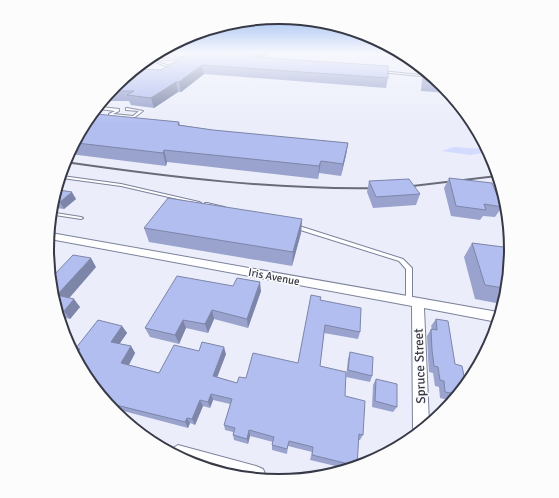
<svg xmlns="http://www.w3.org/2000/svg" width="559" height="498" viewBox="0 0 559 498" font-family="Signika,sans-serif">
  <rect width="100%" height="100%" fill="#ebeefa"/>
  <path fill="#d3dcfe" d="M 454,147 L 486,149 L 488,152 L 470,155 L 441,151 Z"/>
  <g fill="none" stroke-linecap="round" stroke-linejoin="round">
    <g stroke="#7b829c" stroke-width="2">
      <g id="service">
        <path d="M 161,54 L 174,56 L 175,57 L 174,58 L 160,55 Z"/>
        <path d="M 188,57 L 189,58 L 156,61 L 174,68 L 173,69 L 153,61 L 151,61 L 152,60 Z"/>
        <path d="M 393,57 L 404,58 L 405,59 L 392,58 Z"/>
        <path d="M 380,72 L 381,71 L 431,76 L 432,77 Z"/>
        <path d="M 101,107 L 119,109 L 119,111 L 113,114 L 133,116 L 139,111 L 126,110 L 126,108 L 127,108 L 143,111 L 128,122 L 127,121 L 131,118 L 109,116 L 109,114 L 115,111 L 100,109 Z"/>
        <path d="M 62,176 L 121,184 L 199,202 L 201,203 L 199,204 L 121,186 L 62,178 Z"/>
        <path d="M 205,203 L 207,203 L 224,207 L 226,208 L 224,209 L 207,205 L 205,205 Z"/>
        <path d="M 55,213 L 81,217 L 83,218 L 81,219 L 55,215 L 54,215 Z"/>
        <path d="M 296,225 L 403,259 L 412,268 L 412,302 L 411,304 L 407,304 L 406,302 L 406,269 L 399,261 L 294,228 L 294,226 Z"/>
      </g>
    </g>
    <g stroke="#7b829c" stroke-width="2">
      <path id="minor" d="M 51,233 L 498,312 L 499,312 L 497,322 L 424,308 L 429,423 L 415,432 L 413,428 L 412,306 L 50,239 Z"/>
    </g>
    <g stroke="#7b829c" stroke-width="2">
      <path id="tertiary" d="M 178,445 L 256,466 L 263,469 L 266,476 L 265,478 L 191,463 L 170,450 Z"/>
    </g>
    <use href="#service" fill="#fff" fill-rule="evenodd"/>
    <use href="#minor" fill="#fff" fill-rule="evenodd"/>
    <use href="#tertiary" fill="#fff" fill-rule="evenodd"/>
    <g stroke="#696c78" stroke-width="2">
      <path d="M 65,162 C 170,177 274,190 380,188"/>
      <path d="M 404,187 L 497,176"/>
    </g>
  </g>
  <g fill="#99a3ce">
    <path d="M 191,53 L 269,53 L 263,57 L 388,78 L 386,88 L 204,74 L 181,92 L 178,92 L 154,108 L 131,105 L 129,101 L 107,101 L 106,99 L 116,85 L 161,70 Z"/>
    <path d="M 387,53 L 395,53 L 400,56 L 386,55 Z"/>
    <path d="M 422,71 L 444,85 L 449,93 L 421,91 L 422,78 L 423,74 L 422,74 Z"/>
    <path d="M 96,114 L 179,122 L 180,125 L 213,130 L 348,143 L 346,155 L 341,176 L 319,173 L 318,179 L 167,162 L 166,166 L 70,154 Z"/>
    <path d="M 449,178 L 502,207 L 495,217 L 483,216 L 480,220 L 451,216 L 444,188 Z"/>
    <path d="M 369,181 L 420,194 L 416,205 L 373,208 L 367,192 Z"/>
    <path d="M 59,190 L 76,199 L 64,209 L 56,208 Z"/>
    <path d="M 302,219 L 301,233 L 292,266 L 149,242 L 144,228 Z"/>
    <path d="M 472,243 L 512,249 L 501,304 L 475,299 L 464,257 Z"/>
    <path d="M 96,267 L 69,298 L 80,307 L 70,319 L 61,317 L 53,276 Z"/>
    <path d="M 261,291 L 248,328 L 214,319 L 208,333 L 186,328 L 179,344 L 150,337 L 145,328 Z"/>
    <path d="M 321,300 L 360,332 L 358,339 L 324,333 L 320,366 L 345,396 L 363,435 L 360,440 L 358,440 L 357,466 L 344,468 L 310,460 L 312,452 L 288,446 L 287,454 L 272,450 L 272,445 L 273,442 L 250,436 L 248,444 L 234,440 L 233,435 L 233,432 L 225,430 L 224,425 L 230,404 L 213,400 L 210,408 L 203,406 L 195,425 L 190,423 L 188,428 L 112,408 L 76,354 L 79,351 L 76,348 L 122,326 L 127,333 L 119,344 L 131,346 L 135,353 L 129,365 L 159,373 L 199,351 L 226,354 L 217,377 L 237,383 L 246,378 L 298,363 Z"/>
    <path d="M 436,319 L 455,364 L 465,381 L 452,401 L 440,398 L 439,387 L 435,386 L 433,373 L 429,372 L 428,357 L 427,336 L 431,329 L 432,329 L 431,326 Z"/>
    <path d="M 350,352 L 372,376 L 370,382 L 346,377 L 348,359 Z"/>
    <path d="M 376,379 L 397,407 L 393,412 L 372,407 L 373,385 Z"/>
  </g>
  <g fill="#7d85a8">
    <path d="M 260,53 L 269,53 L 260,60 Z"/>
    <path d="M 202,65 L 204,74 L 181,92 L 179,82 Z"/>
    <path d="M 176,82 L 178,92 L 154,108 L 151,98 Z"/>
    <path d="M 348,143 L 346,155 L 341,176 L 343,164 Z"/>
    <path d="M 164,150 L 167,162 L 166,166 L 163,153 Z"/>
    <path d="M 321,161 L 318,179 L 319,166 Z"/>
    <path d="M 72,192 L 76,199 L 64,209 L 60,202 Z"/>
    <path d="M 302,219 L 301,233 L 292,266 L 293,252 Z"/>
    <path d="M 49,240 L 55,249 L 49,255 L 48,249 Z"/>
    <path d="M 91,258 L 96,267 L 64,304 L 57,295 Z"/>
    <path d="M 260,282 L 261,291 L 248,328 L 247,319 Z"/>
    <path d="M 74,299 L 80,307 L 70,319 L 64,311 Z"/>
    <path d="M 212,310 L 214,319 L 208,333 L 205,324 Z"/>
    <path d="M 183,320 L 186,328 L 179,344 L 175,335 Z"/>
    <path d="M 122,326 L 127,333 L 116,349 L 111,342 Z"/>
    <path d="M 131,346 L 135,353 L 126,370 L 121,363 Z"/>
    <path d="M 224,347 L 226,354 L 215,383 L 213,376 Z"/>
    <path d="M 211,394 L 213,400 L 210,408 L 208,402 Z"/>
    <path d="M 200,400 L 203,406 L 195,425 L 192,419 Z"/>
    <path d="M 187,418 L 190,423 L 188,428 L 185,422 Z"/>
    <path d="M 249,430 L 250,436 L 248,444 L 247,439 Z"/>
  </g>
  <g fill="#b2bef0" stroke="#7d85a8">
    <path d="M 191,53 L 220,53 L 254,55 L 252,57 L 388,66 L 388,78 L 202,65 L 179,82 L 176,82 L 151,98 L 127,95 L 134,91 L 112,91 L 116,85 L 140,69 L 161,70 Z"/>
    <path d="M 424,72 L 440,82 L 424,81 Z"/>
    <path d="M 96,114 L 179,122 L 178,125 L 213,130 L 348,143 L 343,164 L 321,161 L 319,166 L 164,150 L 163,153 L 77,143 Z"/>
    <path d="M 449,178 L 492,183 L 502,207 L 484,204 L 486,210 L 456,206 Z"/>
    <path d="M 409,179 L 420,194 L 376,197 L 369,181 Z"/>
    <path d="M 59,190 L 72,192 L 60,202 L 57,201 Z"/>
    <path d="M 168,198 L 302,219 L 293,252 L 144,228 Z"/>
    <path d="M 472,243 L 511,248 L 504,288 L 485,285 Z"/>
    <path d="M 73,255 L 91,258 L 57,295 L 74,299 L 64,311 L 60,310 L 53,276 Z"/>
    <path d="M 177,276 L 233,286 L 237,278 L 260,282 L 247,319 L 212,310 L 205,324 L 183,320 L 175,335 L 145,328 Z"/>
    <path d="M 311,295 L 321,297 L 320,300 L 361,308 L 360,332 L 325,325 L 320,366 L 346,372 L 345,396 L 365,401 L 363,435 L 359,434 L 357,466 L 312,455 L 313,447 L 289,441 L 287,449 L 272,445 L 274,437 L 249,430 L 247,439 L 233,435 L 235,428 L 224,425 L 232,399 L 211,394 L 208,402 L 200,400 L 192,419 L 187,418 L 185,422 L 108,403 L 76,354 L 80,349 L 76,348 L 98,320 L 122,326 L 111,342 L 131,346 L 121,363 L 159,373 L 174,345 L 199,351 L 202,342 L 224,347 L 213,376 L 237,383 L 239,377 L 246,378 L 253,353 L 298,363 Z"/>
    <path d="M 436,319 L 448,321 L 455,364 L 462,366 L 465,381 L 456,394 L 445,392 L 444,381 L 440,380 L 438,367 L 434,366 L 432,350 L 431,329 L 437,330 Z"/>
    <path d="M 350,352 L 373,357 L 372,376 L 348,370 Z"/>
    <path d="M 376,379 L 397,384 L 397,407 L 375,401 Z"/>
  </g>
  <linearGradient id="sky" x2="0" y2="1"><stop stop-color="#87afef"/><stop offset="0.43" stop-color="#f6f7fd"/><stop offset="1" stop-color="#f6f7fd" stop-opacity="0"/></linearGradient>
  <rect width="559" height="123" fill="url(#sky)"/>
  <g text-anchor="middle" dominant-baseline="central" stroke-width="3" stroke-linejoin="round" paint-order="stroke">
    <g font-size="11" fill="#373a46" stroke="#fcfcfc">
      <text transform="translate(274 277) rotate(11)">Iris Avenue</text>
    </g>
    <g font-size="13" fill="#373a46" stroke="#fcfcfc">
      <text transform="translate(420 366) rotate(-92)">Spruce Street</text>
    </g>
  </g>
  <path d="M0 0H559V498H0ZM54 249a225 225 0 1 1 450 0a225 225 0 1 1-450 0Z" fill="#fcfcfc" fill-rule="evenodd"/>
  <path fill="none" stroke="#373a46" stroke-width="2" d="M54 249a225 225 0 1 1 450 0a225 225 0 1 1-450 0Z"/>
</svg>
